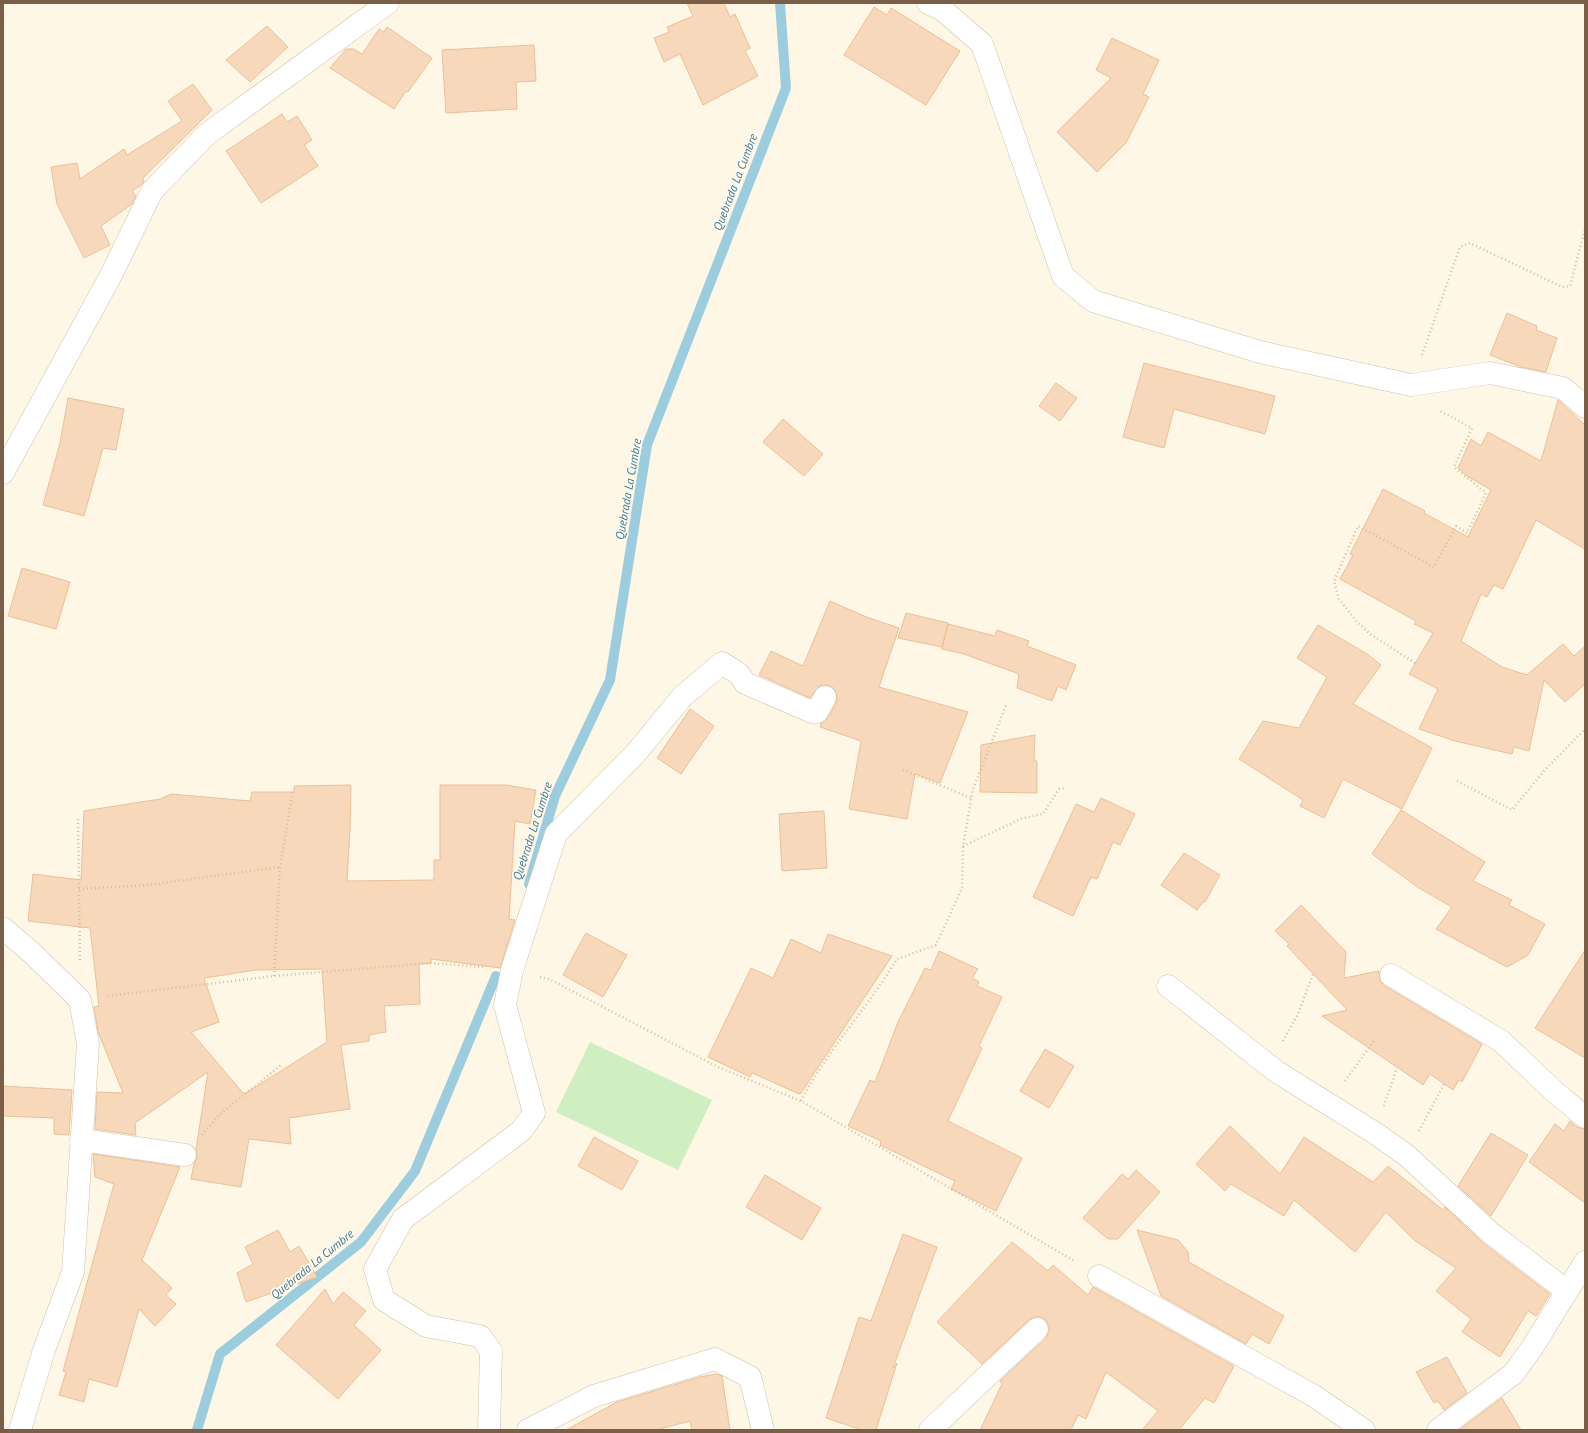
<svg xmlns="http://www.w3.org/2000/svg" width="1588" height="1433" viewBox="0 0 1588 1433" font-family="'PT Sans',sans-serif">
  <rect width="100%" height="100%" fill="#fef7e5"/>
  <path fill="#cfeec2" d="M 590,1042 L 712,1100 L 678,1170 L 556,1112 Z"/>
  <g fill="none" stroke-linecap="round" stroke-linejoin="round">
    <g stroke="#9ccdde" stroke-width="10">
      <path d="M 529,884 L 555,796 L 610,680 L 647,445 L 786,88 L 780,3"/>
      <path d="M 197,1430 L 220,1354 L 361,1242 L 415,1171 L 496,976"/>
    </g>
  </g>
  <g fill="#f7d8ba" stroke="#ebc098" fill-rule="evenodd">
    <path d="M 687,3 L 724,3 L 730,17 L 735,14 L 750,48 L 745,51 L 758,76 L 703,105 L 680,54 L 664,62 L 654,38 L 669,32 L 667,27 L 693,16 Z"/>
    <path d="M 874,7 L 887,15 L 891,8 L 960,51 L 926,105 L 844,55 Z"/>
    <path d="M 267,26 L 288,47 L 250,82 L 226,60 Z"/>
    <path d="M 387,27 L 432,58 L 408,92 L 406,91 L 394,109 L 330,68 L 346,49 L 354,49 L 362,54 L 379,29 L 384,32 Z"/>
    <path d="M 1112,38 L 1159,60 L 1143,94 L 1149,97 L 1126,143 L 1097,172 L 1057,132 L 1111,78 L 1096,70 Z"/>
    <path d="M 534,45 L 536,81 L 516,82 L 517,109 L 446,113 L 442,50 Z"/>
    <path d="M 193,84 L 212,110 L 143,178 L 144,182 L 141,185 L 132,191 L 136,196 L 132,204 L 101,226 L 110,245 L 84,258 L 57,204 L 51,167 L 77,163 L 80,179 L 124,149 L 127,155 L 182,121 L 168,101 Z"/>
    <path d="M 282,114 L 287,122 L 297,116 L 312,140 L 304,145 L 318,166 L 261,203 L 226,151 Z"/>
    <path d="M 1507,313 L 1537,326 L 1536,330 L 1557,338 L 1546,372 L 1521,367 L 1490,355 Z"/>
    <path d="M 1144,363 L 1275,396 L 1265,434 L 1174,409 L 1164,448 L 1123,437 Z"/>
    <path d="M 1056,383 L 1077,398 L 1060,421 L 1039,406 Z"/>
    <path d="M 68,398 L 124,409 L 116,450 L 103,448 L 84,516 L 43,505 L 60,443 Z"/>
    <path d="M 1558,400 L 1585,425 L 1585,549 L 1536,520 L 1503,589 L 1494,585 L 1487,597 L 1481,594 L 1461,641 L 1502,667 L 1527,675 L 1563,644 L 1574,656 L 1585,646 L 1585,684 L 1565,702 L 1544,680 L 1529,751 L 1514,747 L 1512,754 L 1455,741 L 1419,729 L 1438,689 L 1409,674 L 1433,633 L 1414,624 L 1416,621 L 1340,579 L 1353,555 L 1350,554 L 1383,489 L 1425,511 L 1424,513 L 1468,537 L 1491,490 L 1467,476 L 1458,468 L 1471,439 L 1481,446 L 1488,432 L 1541,461 Z"/>
    <path d="M 783,419 L 823,454 L 804,476 L 763,442 Z"/>
    <path d="M 22,568 L 70,582 L 56,629 L 8,616 Z"/>
    <path d="M 830,601 L 869,618 L 899,628 L 879,687 L 968,712 L 940,783 L 915,774 L 907,819 L 849,809 L 861,741 L 820,727 L 821,723 L 828,718 L 836,703 L 837,696 L 835,690 L 831,686 L 824,685 L 819,686 L 810,698 L 759,675 L 771,651 L 803,666 Z"/>
    <path d="M 906,613 L 948,623 L 942,647 L 898,638 Z"/>
    <path d="M 948,624 L 995,636 L 997,630 L 1029,641 L 1027,646 L 1076,665 L 1066,690 L 1058,686 L 1052,701 L 1017,688 L 1019,674 L 964,654 L 942,649 Z"/>
    <path d="M 1318,625 L 1367,654 L 1381,665 L 1353,704 L 1432,748 L 1402,809 L 1343,779 L 1324,818 L 1300,806 L 1303,800 L 1239,759 L 1263,721 L 1299,728 L 1327,677 L 1297,658 Z"/>
    <path d="M 690,709 L 714,726 L 681,774 L 657,758 Z"/>
    <path d="M 1035,735 L 1034,761 L 1037,761 L 1037,793 L 980,792 L 981,745 Z"/>
    <path d="M 351,785 L 350,830 L 347,881 L 434,880 L 434,860 L 440,860 L 440,785 L 506,785 L 536,790 L 530,824 L 515,821 L 509,919 L 515,920 L 500,968 L 431,959 L 431,963 L 419,964 L 420,1004 L 384,1006 L 386,1032 L 369,1035 L 369,1041 L 341,1045 L 350,1109 L 289,1118 L 291,1144 L 249,1139 L 241,1187 L 191,1179 L 194,1164 L 197,1157 L 196,1149 L 208,1072 L 135,1123 L 136,1135 L 95,1129 L 97,1092 L 123,1093 L 98,1032 L 94,1007 L 99,1006 L 90,928 L 28,921 L 33,874 L 81,880 L 84,811 L 160,799 L 171,794 L 250,801 L 252,792 L 294,792 L 294,786 ZM 322,969 L 327,1042 L 244,1094 L 191,1032 L 219,1022 L 204,978 L 256,970 Z"/>
    <path d="M 1101,798 L 1135,814 L 1120,845 L 1113,842 L 1097,879 L 1091,877 L 1073,916 L 1033,897 L 1076,804 L 1094,812 Z"/>
    <path d="M 1401,810 L 1485,862 L 1473,881 L 1512,900 L 1509,905 L 1545,924 L 1528,955 L 1507,967 L 1436,929 L 1452,907 L 1419,888 L 1372,854 Z"/>
    <path d="M 824,811 L 827,868 L 782,871 L 779,814 Z"/>
    <path d="M 1184,853 L 1220,875 L 1205,902 L 1203,902 L 1197,910 L 1161,885 Z"/>
    <path d="M 1301,905 L 1346,952 L 1344,978 L 1379,971 L 1380,981 L 1385,986 L 1482,1044 L 1462,1082 L 1459,1080 L 1453,1090 L 1430,1074 L 1423,1085 L 1322,1016 L 1347,1010 L 1287,946 L 1289,944 L 1275,931 Z"/>
    <path d="M 586,933 L 627,955 L 603,997 L 563,975 Z"/>
    <path d="M 828,934 L 892,956 L 801,1093 L 799,1094 L 752,1073 L 750,1077 L 708,1057 L 751,968 L 773,978 L 791,939 L 821,953 Z"/>
    <path d="M 1585,950 L 1585,1058 L 1535,1028 Z"/>
    <path d="M 939,951 L 978,969 L 972,978 L 979,982 L 977,986 L 1002,997 L 979,1046 L 982,1048 L 948,1121 L 1022,1158 L 996,1211 L 951,1189 L 955,1181 L 880,1145 L 881,1141 L 848,1126 L 870,1080 L 875,1082 L 898,1022 L 925,968 L 931,970 Z"/>
    <path d="M 1045,1049 L 1074,1066 L 1049,1108 L 1020,1091 Z"/>
    <path d="M 3,1086 L 72,1090 L 69,1135 L 54,1134 L 54,1118 L 3,1116 Z"/>
    <path d="M 1570,1121 L 1577,1127 L 1585,1129 L 1585,1203 L 1529,1162 L 1555,1124 L 1564,1131 Z"/>
    <path d="M 1230,1126 L 1280,1174 L 1304,1137 L 1373,1182 L 1388,1166 L 1443,1210 L 1445,1207 L 1484,1244 L 1550,1294 L 1536,1316 L 1528,1311 L 1500,1357 L 1462,1332 L 1471,1319 L 1436,1291 L 1456,1268 L 1414,1240 L 1386,1212 L 1355,1252 L 1294,1200 L 1284,1216 L 1231,1184 L 1225,1191 L 1196,1164 Z"/>
    <path d="M 1491,1133 L 1528,1155 L 1491,1216 L 1458,1186 Z"/>
    <path d="M 594,1137 L 638,1161 L 622,1190 L 578,1166 Z"/>
    <path d="M 93,1154 L 180,1167 L 142,1260 L 172,1288 L 166,1295 L 176,1304 L 155,1326 L 139,1309 L 117,1387 L 89,1379 L 84,1402 L 59,1395 L 66,1372 L 63,1371 L 114,1184 L 95,1177 Z"/>
    <path d="M 1136,1170 L 1160,1192 L 1118,1239 L 1108,1239 L 1083,1218 L 1122,1174 L 1128,1179 Z"/>
    <path d="M 765,1175 L 821,1208 L 802,1240 L 746,1207 Z"/>
    <path d="M 278,1230 L 290,1252 L 299,1246 L 317,1277 L 246,1302 L 237,1273 L 253,1264 L 245,1247 Z"/>
    <path d="M 1137,1230 L 1178,1240 L 1188,1252 L 1189,1262 L 1284,1316 L 1269,1344 L 1252,1334 L 1246,1344 L 1161,1296 Z"/>
    <path d="M 903,1234 L 937,1247 L 893,1368 L 897,1363 L 876,1430 L 862,1430 L 826,1418 L 859,1317 L 871,1321 Z"/>
    <path d="M 1012,1242 L 1048,1271 L 1053,1265 L 1088,1295 L 1093,1287 L 1234,1366 L 1214,1403 L 1205,1398 L 1179,1430 L 1142,1430 L 1158,1411 L 1106,1372 L 1086,1419 L 1078,1415 L 1071,1430 L 980,1430 L 1002,1384 L 1000,1381 L 1046,1338 L 1049,1332 L 1049,1326 L 1046,1320 L 1041,1317 L 1034,1317 L 1029,1320 L 982,1364 L 937,1322 Z"/>
    <path d="M 325,1289 L 333,1304 L 343,1292 L 366,1311 L 354,1325 L 381,1350 L 338,1399 L 276,1345 Z"/>
    <path d="M 1447,1357 L 1467,1393 L 1444,1410 L 1438,1401 L 1434,1403 L 1416,1372 Z"/>
    <path d="M 716,1374 L 722,1376 L 730,1430 L 692,1430 L 690,1421 L 656,1430 L 566,1430 L 617,1402 L 700,1377 Z"/>
    <path d="M 1502,1398 L 1521,1430 L 1459,1430 Z"/>
  </g>
  <g fill="none" stroke-linecap="round" stroke-linejoin="round">
    <g stroke="#d2bfa9" stroke-width="23">
      <g id="minor">
        <path d="M 928,3 L 943,10 L 982,44 L 1063,276 L 1093,301 L 1260,352 L 1411,385 L 1490,373 L 1563,388 L 1585,407"/>
        <path d="M 3,473 L 110,277 L 152,191 L 207,134 L 388,3"/>
        <path d="M 3,928 L 32,953 L 80,1000 L 88,1044 L 73,1272 L 44,1350 L 20,1430"/>
        <path d="M 1391,975 L 1501,1041 L 1556,1093 L 1585,1117"/>
        <path d="M 1168,986 L 1277,1072 L 1375,1133 L 1406,1155 L 1492,1234 L 1567,1291"/>
        <path d="M 81,1140 L 185,1155"/>
        <path d="M 1099,1276 L 1314,1396 L 1364,1430"/>
        <path d="M 489,1430 L 491,1351 L 480,1336 L 426,1326 L 384,1300 L 375,1269 L 403,1219 L 521,1131 L 534,1113 L 505,1005 L 512,970 L 556,834 L 636,753 L 682,697 L 722,663 L 739,674 L 745,683 L 812,712 L 817,712 L 825,697"/>
        <path d="M 528,1430 L 594,1396 L 715,1359 L 750,1377 L 763,1430"/>
        <path d="M 930,1430 L 1037,1329"/>
        <path d="M 1438,1430 L 1513,1374 L 1532,1348 L 1585,1262"/>
      </g>
    </g>
    <g stroke="#ddbb9c" stroke-width="2.5" stroke-dasharray="1 3" stroke-linecap="butt">
      <path d="M 1422,355 L 1460,247 L 1470,243 L 1562,287 L 1570,286 L 1585,229"/>
      <path d="M 1415,663 L 1370,634 L 1357,622 L 1339,599 L 1334,581 L 1358,526 L 1434,567 L 1456,526 L 1467,533 L 1486,493 L 1454,467 L 1472,428 L 1438,410"/>
      <path d="M 903,770 L 971,798"/>
      <path d="M 1457,781 L 1512,810 L 1543,772 L 1585,729"/>
      <path d="M 78,819 L 80,961"/>
      <path d="M 963,846 L 1023,818 L 1043,814 L 1059,789 L 1065,788"/>
      <path d="M 79,889 L 148,885 L 280,867"/>
      <path d="M 274,976 L 280,867 L 293,790"/>
      <path d="M 540,977 L 549,979 L 718,1067 L 801,1101 L 1076,1262"/>
      <path d="M 108,996 L 274,976 L 430,963 L 483,967"/>
      <path d="M 1283,1041 L 1298,1014 L 1313,974"/>
      <path d="M 1345,1081 L 1374,1041"/>
      <path d="M 801,1101 C 827,1050 868,1008 897,959 L 936,945 L 962,888 L 963,846 L 973,789 L 1007,703"/>
      <path d="M 1384,1106 L 1397,1068"/>
      <path d="M 1419,1131 L 1444,1084"/>
      <path d="M 202,1135 L 219,1115 L 281,1065"/>
    </g>
    <use href="#minor" stroke="#fff" stroke-width="22"/>
  </g>
  <g text-anchor="middle" dominant-baseline="central" stroke-width="3.5" stroke-linejoin="round" paint-order="stroke">
    <g font-size="12" font-style="italic" fill="#3e7a90" stroke="#fffaee">
      <text transform="translate(735 182) rotate(-69)">Quebrada La Cumbre</text>
      <text transform="translate(628 489) rotate(-80)">Quebrada La Cumbre</text>
      <text transform="translate(532 831) rotate(-72)">Quebrada La Cumbre</text>
      <text transform="translate(312 1264) rotate(-39)">Quebrada La Cumbre</text>
    </g>
  </g>
  <rect width="1588" height="1433" fill="none" stroke="#7b5e47" stroke-width="8"/>
</svg>
